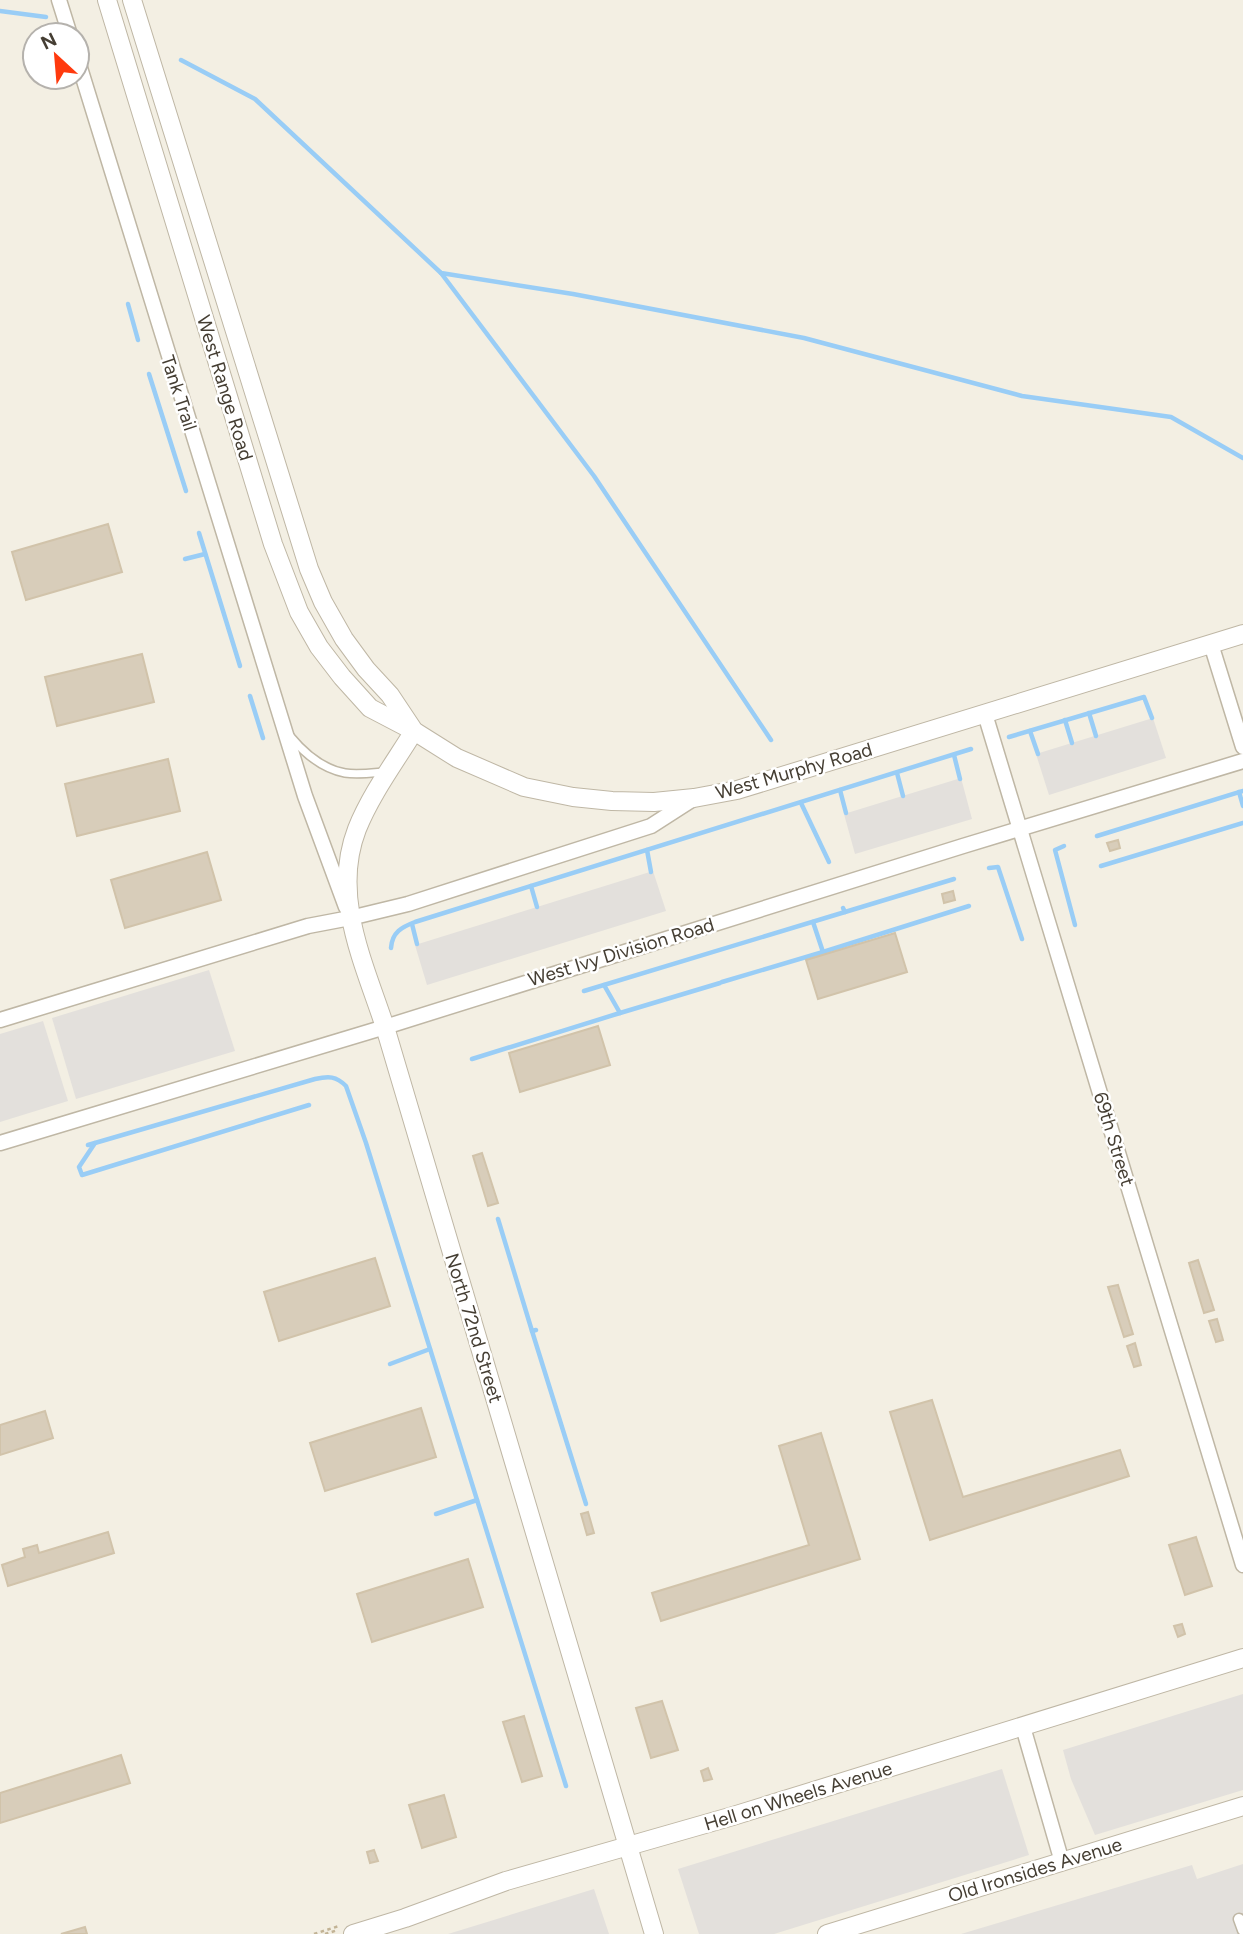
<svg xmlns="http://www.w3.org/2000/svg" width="1243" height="1934" viewBox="0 0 1243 1934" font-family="Figtree,sans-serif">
  <rect width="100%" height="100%" fill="#f3efe3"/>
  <g fill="#e3e0dc">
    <path d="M 1153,718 L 1166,758 L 1049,795 L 1036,754 Z"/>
    <path d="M 961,778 L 972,819 L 855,854 L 844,814 Z"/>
    <path d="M 653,871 L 666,911 L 427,985 L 415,945 Z"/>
    <path d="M 209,970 L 235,1051 L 76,1099 L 52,1018 Z"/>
    <path d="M 43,1021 L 68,1101 L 0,1122 L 0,1034 Z"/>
    <path d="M 1243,1694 L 1243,1790 L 1095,1835 L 1071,1779 L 1063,1750 Z"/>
    <path d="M 1002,1769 L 1029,1855 L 774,1934 L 699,1934 L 678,1869 Z"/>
    <path d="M 1243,1864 L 1243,1934 L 961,1934 L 1192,1865 L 1197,1879 Z"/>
    <path d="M 594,1889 L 609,1934 L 448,1934 Z"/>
  </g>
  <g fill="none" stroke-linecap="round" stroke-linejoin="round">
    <g stroke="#99cdf6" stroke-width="4.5">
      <path d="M 0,11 L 46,17"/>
      <path d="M 181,60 L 255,99 L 441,273 L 573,294 L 804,338 L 1022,396 L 1171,417 L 1243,458"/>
      <path d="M 441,273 L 594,476 L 771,740"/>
      <path d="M 128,304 L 138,340"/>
      <path d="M 149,374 L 186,491"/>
      <path d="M 199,533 L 240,666"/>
      <path d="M 185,559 L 205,554"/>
      <path d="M 250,696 L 263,738"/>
      <path d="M 1089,713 L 1096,736"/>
      <path d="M 1065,720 L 1072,743"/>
      <path d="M 1030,731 L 1038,754"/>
      <path d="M 1009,737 L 1144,697 L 1152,718"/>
      <path d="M 954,755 L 960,779"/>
      <path d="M 897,773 L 903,796"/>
      <path d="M 840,790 L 846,813"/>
      <path d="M 1239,792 L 1243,806"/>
      <path d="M 801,803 L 829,862"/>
      <path d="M 1097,836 L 1243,791"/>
      <path d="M 1064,846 L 1055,850 L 1075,925"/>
      <path d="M 647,850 L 651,872"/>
      <path d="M 1101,866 L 1243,823"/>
      <path d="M 989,868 L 998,867 L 1022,939"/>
      <path d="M 531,886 L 537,907"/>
      <path d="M 843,908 L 845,912 L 954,879"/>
      <path d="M 412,924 L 417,944"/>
      <path d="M 391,948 C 392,932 402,927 415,922 L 971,749"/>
      <path d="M 823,952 L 969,906"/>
      <path d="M 722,982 L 823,952 L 813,922"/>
      <path d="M 584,991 L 845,912"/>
      <path d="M 620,1013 L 720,983"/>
      <path d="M 472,1059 L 620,1013 L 604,985"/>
      <path d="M 95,1143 L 79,1167 L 82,1175 L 309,1105"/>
      <path d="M 88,1145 L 315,1079 C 329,1076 336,1076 346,1086 L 366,1143 L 566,1786"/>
      <path d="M 498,1219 L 532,1331 L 536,1330"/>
      <path d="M 532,1331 L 586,1504"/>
      <path d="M 390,1364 L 430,1349"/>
      <path d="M 436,1514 L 477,1500"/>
    </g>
  </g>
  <g fill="#d8cdba" stroke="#d1c3aa" stroke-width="2">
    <path d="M 108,524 L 122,572 L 26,600 L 12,552 Z"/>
    <path d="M 142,654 L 154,702 L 57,726 L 45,677 Z"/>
    <path d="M 168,759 L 180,811 L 77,836 L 65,784 Z"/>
    <path d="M 1118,840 L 1120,848 L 1110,851 L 1107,843 Z"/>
    <path d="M 207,852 L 221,900 L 125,928 L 111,880 Z"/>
    <path d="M 953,891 L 955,900 L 944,903 L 942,894 Z"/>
    <path d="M 895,933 L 907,972 L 818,999 L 806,960 Z"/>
    <path d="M 598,1026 L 610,1065 L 520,1092 L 509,1053 Z"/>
    <path d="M 482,1153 L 498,1203 L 488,1206 L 473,1156 Z"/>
    <path d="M 375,1258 L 390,1306 L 279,1341 L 264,1292 Z"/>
    <path d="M 1198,1260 L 1214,1310 L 1204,1313 L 1189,1263 Z"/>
    <path d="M 1118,1285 L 1133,1334 L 1124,1337 L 1108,1287 Z"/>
    <path d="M 1217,1319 L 1223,1340 L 1216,1342 L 1209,1321 Z"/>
    <path d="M 1135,1343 L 1141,1365 L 1134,1367 L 1127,1346 Z"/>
    <path d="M 932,1400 L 963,1497 L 1120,1450 L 1129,1476 L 930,1540 L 890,1412 Z"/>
    <path d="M 421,1408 L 436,1457 L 325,1491 L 310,1443 Z"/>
    <path d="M 45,1411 L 53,1438 L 0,1455 L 0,1425 Z"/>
    <path d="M 821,1433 L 860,1559 L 661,1621 L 652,1593 L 809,1545 L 779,1446 Z"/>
    <path d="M 588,1512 L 594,1533 L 587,1535 L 581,1514 Z"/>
    <path d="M 108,1532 L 114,1553 L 8,1586 L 2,1565 L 25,1557 L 23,1549 L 37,1545 L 39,1553 Z"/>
    <path d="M 1196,1537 L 1212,1586 L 1185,1595 L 1169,1545 Z"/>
    <path d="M 468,1559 L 483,1607 L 372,1642 L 357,1594 Z"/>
    <path d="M 1182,1624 L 1185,1634 L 1178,1637 L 1174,1626 Z"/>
    <path d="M 662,1701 L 678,1750 L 651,1758 L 636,1708 Z"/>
    <path d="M 524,1716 L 542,1776 L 522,1782 L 503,1722 Z"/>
    <path d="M 121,1755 L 130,1783 L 0,1823 L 0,1793 Z"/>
    <path d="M 708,1768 L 712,1779 L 704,1781 L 701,1771 Z"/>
    <path d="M 444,1795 L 456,1837 L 422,1848 L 409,1805 Z"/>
    <path d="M 374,1850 L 378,1861 L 370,1863 L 367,1852 Z"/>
    <path d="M 85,1927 L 87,1934 L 61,1934 Z"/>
  </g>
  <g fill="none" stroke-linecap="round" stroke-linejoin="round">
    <g stroke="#bfb7a5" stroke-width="10">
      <path id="service" d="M 290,736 C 304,753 323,769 345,773 C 357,775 372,773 384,772"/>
    </g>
    <g stroke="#bfb7a5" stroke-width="13">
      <path id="pedestrian" d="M 1239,1919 L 1243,1930"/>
    </g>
    <g stroke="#bfb7a5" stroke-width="17">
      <g id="minor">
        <path d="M 59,0 L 70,35"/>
        <path d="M 77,58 L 305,796 L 346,907"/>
        <path d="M 1211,644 L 1243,747"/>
        <path d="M 985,714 L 1243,1565"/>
        <path d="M 0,1020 L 308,926 L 350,918 L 408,904 L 651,826 L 693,799"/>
        <path d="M 0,1143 L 385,1027 L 963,846 L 1243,761"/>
        <path d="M 1023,1727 L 1062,1862"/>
      </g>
    </g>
    <g stroke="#bfb7a5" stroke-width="20">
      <g id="tertiary">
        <path d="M 107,0 L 273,544 L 299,612 L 319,647 L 342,677 L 370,708 L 414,731 L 457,758 L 524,787 L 573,797 L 612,801 L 654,802 L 694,798 L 737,790 L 1243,634"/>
        <path d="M 132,0 L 309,569 L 323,602 L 344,639 L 366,669 L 390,695 L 412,728"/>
        <path d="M 414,731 C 395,762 371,794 357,829 C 331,896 364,963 385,1027 L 654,1934"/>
        <path d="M 353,1934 L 405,1918 L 506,1881 L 733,1816 L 1243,1658"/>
        <path d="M 827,1934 L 1243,1806"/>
      </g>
    </g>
    <g stroke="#c2b395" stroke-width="2.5" stroke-dasharray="3.5 3.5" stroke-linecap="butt">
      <path d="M 314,1934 L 339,1926"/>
      <path d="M 325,1934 L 338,1930"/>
    </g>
    <use href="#service" stroke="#fff" stroke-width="7"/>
    <use href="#pedestrian" stroke="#fff" stroke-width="10"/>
    <use href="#minor" stroke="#fff" stroke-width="14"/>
    <use href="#tertiary" stroke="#fff" stroke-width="18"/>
  </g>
  <g text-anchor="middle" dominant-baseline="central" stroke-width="5" stroke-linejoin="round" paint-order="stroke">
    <g font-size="19" fill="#453e33" stroke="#fff">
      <text transform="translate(225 388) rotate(73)">West Range Road</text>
      <text transform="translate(179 393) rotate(72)">Tank Trail</text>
      <text transform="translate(794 771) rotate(-16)">West Murphy Road</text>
      <text transform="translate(621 952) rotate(-17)">West Ivy Division Road</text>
      <text transform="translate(1114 1139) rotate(73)">69th Street</text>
      <text transform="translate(474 1328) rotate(73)">North 72nd Street</text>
      <text transform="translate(798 1796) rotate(-17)">Hell on Wheels Avenue</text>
      <text transform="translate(1035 1870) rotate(-17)">Old Ironsides Avenue</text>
    </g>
  </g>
  <g transform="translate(56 56) rotate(334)"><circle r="33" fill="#ffffff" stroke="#b5b2ad" stroke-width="2"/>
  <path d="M0-5L12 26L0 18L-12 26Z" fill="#ff3a0e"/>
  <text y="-10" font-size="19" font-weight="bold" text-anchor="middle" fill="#453e33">N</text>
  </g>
</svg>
